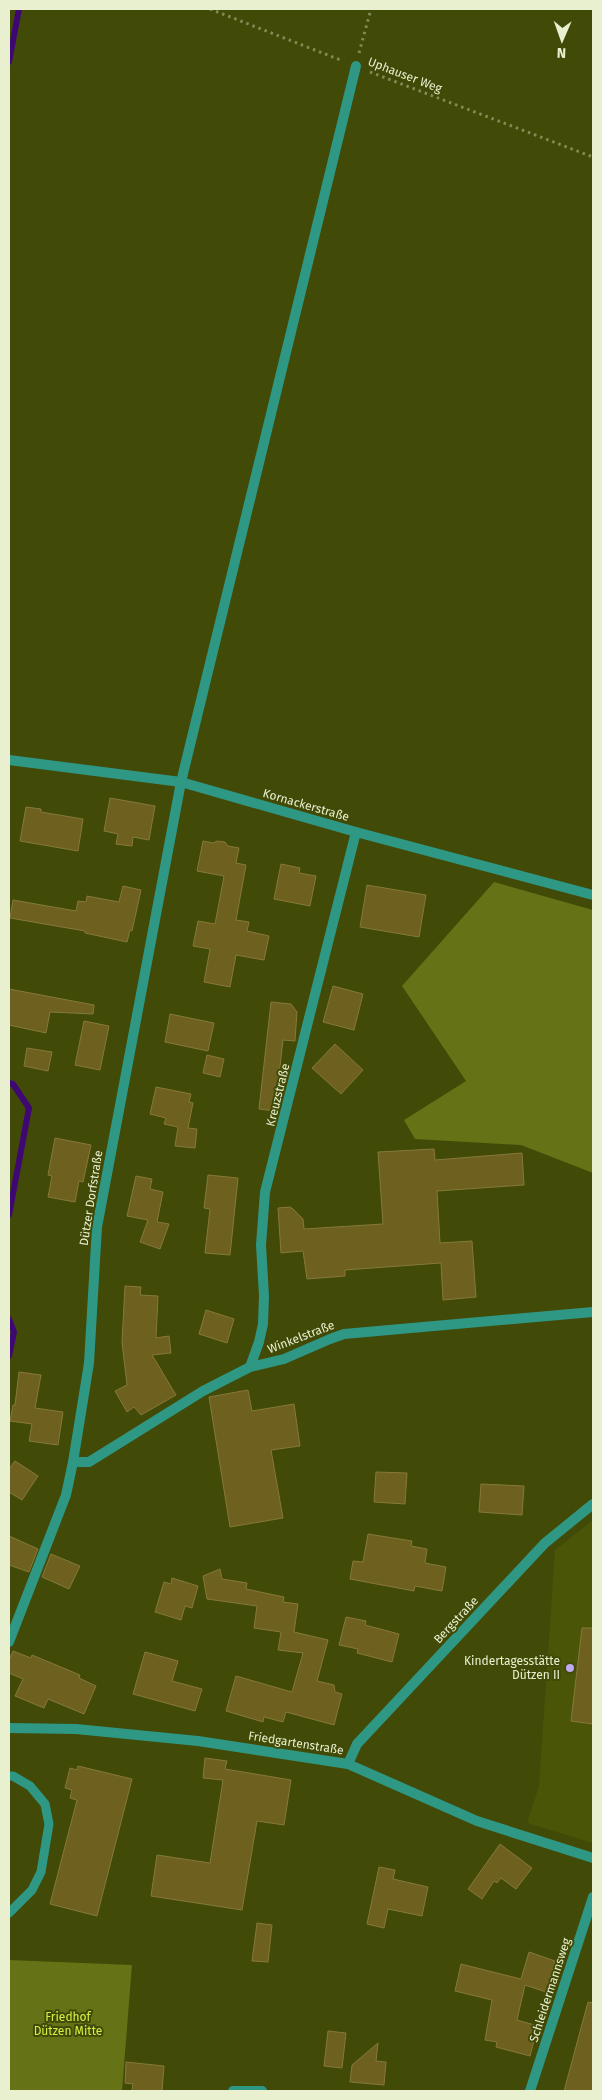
<svg xmlns="http://www.w3.org/2000/svg" width="602" height="2100" viewBox="0 0 602 2100" font-family="'Fira Sans',sans-serif">
  <rect width="100%" height="100%" fill="#414a07"/>
  <path fill="#4b5507" d="M 593,1520 L 593,1843 L 527,1823 L 539,1786 L 555,1550 Z"/>
  <g fill="#657215">
    <path d="M 494,882 L 593,910 L 593,1173 L 521,1145 L 415,1139 L 404,1120 L 466,1081 L 402,986 Z"/>
    <path d="M 9,1960 L 132,1965 L 122,2091 L 9,2091 Z"/>
  </g>
  <g fill="none" stroke-linecap="round" stroke-linejoin="round">
    <g stroke="#3e0774" stroke-width="6">
      <path d="M 9,62 L 19,9"/>
      <path d="M 9,1083 L 13,1084 L 29,1108 L 9,1215"/>
      <path d="M 9,1319 L 14,1332 L 9,1356"/>
    </g>
  </g>
  <g fill="#6e6120" stroke="#867939">
    <path d="M 110,798 L 155,806 L 149,840 L 133,837 L 132,846 L 116,844 L 118,834 L 104,831 Z"/>
    <path d="M 26,807 L 41,809 L 41,812 L 83,819 L 78,851 L 20,841 Z"/>
    <path d="M 203,841 L 213,843 L 217,841 L 225,842 L 228,846 L 239,848 L 236,863 L 246,865 L 236,920 L 249,922 L 247,931 L 269,936 L 264,960 L 236,955 L 230,987 L 204,982 L 210,949 L 193,946 L 198,921 L 215,924 L 224,876 L 197,871 Z"/>
    <path d="M 281,864 L 300,868 L 299,873 L 316,876 L 310,906 L 274,899 Z"/>
    <path d="M 367,885 L 426,895 L 419,937 L 360,927 Z"/>
    <path d="M 123,886 L 141,890 L 132,931 L 130,930 L 127,942 L 85,933 L 85,931 L 10,918 L 13,900 L 76,911 L 78,901 L 86,902 L 87,896 L 119,902 Z"/>
    <path d="M 333,986 L 363,994 L 354,1030 L 323,1022 Z"/>
    <path d="M 9,989 L 94,1005 L 93,1014 L 50,1012 L 46,1033 L 9,1025 Z"/>
    <path d="M 271,1002 L 291,1004 L 297,1012 L 295,1041 L 283,1040 L 275,1111 L 259,1109 Z"/>
    <path d="M 170,1014 L 214,1023 L 208,1051 L 165,1042 Z"/>
    <path d="M 84,1021 L 109,1026 L 100,1070 L 75,1065 Z"/>
    <path d="M 335,1044 L 363,1070 L 341,1094 L 312,1068 Z"/>
    <path d="M 27,1048 L 52,1052 L 48,1071 L 24,1066 Z"/>
    <path d="M 207,1055 L 224,1059 L 220,1077 L 203,1073 Z"/>
    <path d="M 156,1087 L 191,1094 L 189,1102 L 193,1103 L 188,1128 L 197,1129 L 195,1148 L 175,1146 L 178,1127 L 164,1124 L 166,1118 L 150,1114 Z"/>
    <path d="M 55,1138 L 91,1145 L 83,1182 L 79,1181 L 75,1202 L 48,1197 L 52,1176 L 48,1175 Z"/>
    <path d="M 434,1149 L 435,1160 L 522,1153 L 524,1185 L 437,1191 L 440,1243 L 472,1241 L 476,1297 L 443,1300 L 441,1263 L 345,1270 L 345,1276 L 307,1279 L 303,1251 L 281,1253 L 278,1208 L 290,1207 L 293,1209 L 303,1219 L 304,1229 L 383,1224 L 378,1152 Z"/>
    <path d="M 208,1175 L 238,1178 L 230,1255 L 205,1253 L 210,1209 L 204,1208 Z"/>
    <path d="M 136,1176 L 152,1179 L 150,1189 L 163,1192 L 157,1222 L 169,1224 L 160,1249 L 140,1242 L 148,1220 L 127,1216 Z"/>
    <path d="M 125,1286 L 141,1287 L 140,1295 L 158,1296 L 156,1338 L 169,1336 L 171,1353 L 152,1355 L 176,1395 L 141,1415 L 134,1407 L 127,1412 L 115,1391 L 127,1385 L 122,1342 Z"/>
    <path d="M 206,1310 L 234,1319 L 227,1343 L 199,1334 Z"/>
    <path d="M 19,1372 L 41,1375 L 35,1408 L 63,1412 L 58,1445 L 29,1441 L 32,1424 L 10,1421 L 13,1405 L 15,1405 Z"/>
    <path d="M 248,1390 L 252,1411 L 294,1404 L 300,1446 L 271,1450 L 283,1518 L 230,1527 L 209,1397 Z"/>
    <path d="M 15,1461 L 38,1476 L 22,1500 L 9,1492 L 9,1469 Z"/>
    <path d="M 376,1472 L 407,1473 L 405,1504 L 374,1502 Z"/>
    <path d="M 481,1484 L 524,1486 L 522,1515 L 479,1512 Z"/>
    <path d="M 368,1534 L 412,1541 L 411,1546 L 427,1549 L 425,1563 L 446,1567 L 442,1591 L 415,1586 L 414,1591 L 350,1579 L 353,1561 L 363,1562 Z"/>
    <path d="M 9,1536 L 38,1549 L 29,1572 L 9,1565 Z"/>
    <path d="M 51,1554 L 80,1566 L 69,1589 L 42,1577 Z"/>
    <path d="M 220,1569 L 222,1579 L 247,1583 L 246,1589 L 284,1597 L 283,1602 L 298,1604 L 294,1632 L 328,1640 L 317,1681 L 334,1685 L 335,1692 L 342,1694 L 334,1725 L 286,1712 L 283,1722 L 264,1717 L 263,1722 L 226,1711 L 236,1676 L 292,1692 L 303,1653 L 278,1650 L 281,1632 L 254,1628 L 257,1606 L 207,1599 L 203,1576 Z"/>
    <path d="M 172,1578 L 198,1586 L 192,1608 L 185,1606 L 181,1620 L 155,1612 L 164,1582 L 171,1584 Z"/>
    <path d="M 346,1617 L 366,1621 L 365,1625 L 399,1634 L 392,1662 L 357,1653 L 358,1649 L 339,1645 Z"/>
    <path d="M 582,1628 L 593,1628 L 593,1724 L 571,1721 Z"/>
    <path d="M 13,1651 L 31,1658 L 32,1655 L 80,1675 L 79,1678 L 96,1686 L 84,1714 L 48,1699 L 44,1708 L 15,1696 L 23,1679 L 9,1673 L 9,1660 Z"/>
    <path d="M 145,1652 L 178,1661 L 172,1681 L 202,1689 L 195,1711 L 133,1694 Z"/>
    <path d="M 205,1758 L 227,1761 L 225,1769 L 291,1780 L 284,1825 L 257,1821 L 242,1910 L 151,1896 L 157,1855 L 210,1863 L 223,1780 L 203,1778 Z"/>
    <path d="M 78,1766 L 132,1779 L 97,1916 L 50,1904 L 77,1800 L 70,1798 L 72,1790 L 65,1788 L 70,1768 L 77,1770 Z"/>
    <path d="M 500,1844 L 532,1868 L 516,1889 L 501,1878 L 497,1883 L 494,1881 L 482,1899 L 468,1889 Z"/>
    <path d="M 379,1867 L 395,1870 L 393,1879 L 428,1887 L 422,1916 L 388,1909 L 384,1928 L 367,1924 Z"/>
    <path d="M 257,1923 L 272,1925 L 268,1962 L 252,1961 Z"/>
    <path d="M 529,1952 L 555,1961 L 546,1992 L 525,1985 L 517,2020 L 538,2026 L 530,2056 L 496,2047 L 497,2042 L 485,2040 L 492,2000 L 455,1991 L 461,1964 L 521,1979 Z"/>
    <path d="M 588,2002 L 593,2003 L 593,2091 L 564,2091 Z"/>
    <path d="M 328,2031 L 346,2033 L 342,2068 L 324,2066 Z"/>
    <path d="M 378,2043 L 376,2061 L 386,2062 L 384,2085 L 350,2082 L 352,2065 Z"/>
    <path d="M 126,2062 L 164,2066 L 162,2091 L 132,2091 L 133,2084 L 125,2083 Z"/>
  </g>
  <g fill="none" stroke-linecap="round" stroke-linejoin="round">
    <g stroke="#828b55" stroke-width="3" stroke-dasharray="2.5 4" stroke-linecap="butt">
      <path d="M 210,9 L 343,61"/>
      <path d="M 359,53 L 371,9"/>
      <path d="M 370,72 L 593,157"/>
    </g>
    <path stroke="#2e9884" stroke-width="9" d="M 9,1776 L 13,1776 L 30,1786 L 45,1804 L 49,1824 L 41,1872 L 32,1890 L 9,1913"/>
    <g stroke="#2e9884" stroke-width="10">
      <path d="M 9,760 L 181,782 L 356,832 L 593,895"/>
      <path d="M 250,1367 L 259,1342 L 263,1324 L 264,1296 L 261,1245 L 265,1192 L 356,832"/>
      <path d="M 73,1462 L 89,1462 L 203,1391 L 250,1367 L 284,1359 L 330,1339 L 344,1334 L 593,1312"/>
      <path d="M 9,1642 L 66,1495 L 73,1462 L 89,1363 L 97,1227 L 181,782 L 356,66"/>
      <path d="M 9,1728 L 76,1729 L 198,1741 L 348,1764 L 477,1821 L 593,1858"/>
      <path d="M 348,1764 L 357,1744 L 545,1543 L 593,1504"/>
      <path d="M 233,2091 L 262,2091"/>
      <path d="M 530,2091 L 593,1897"/>
    </g>
  </g>
  <circle fill="#bfa8f4" stroke="#414a07" stroke-width="2" cx="570" cy="1668" r="5"/>
  <g text-anchor="middle" dominant-baseline="central" stroke-width="4" stroke-linejoin="round" paint-order="stroke">
    <g font-size="12" fill="#e9f0d0" stroke="#414a07">
      <text transform="translate(405 75) rotate(21)">Uphauser Weg</text>
      <text transform="translate(306 805) rotate(16)">Kornackerstraße</text>
      <text transform="translate(278 1095) rotate(-76)">Kreuzstraße</text>
      <text transform="translate(91 1198) rotate(-81)">Dützer Dorfstraße</text>
      <text transform="translate(301 1337) rotate(-21)">Winkelstraße</text>
      <text transform="translate(456 1620) rotate(-47)">Bergstraße</text>
      <text transform="translate(296 1743) rotate(9)">Friedgartenstraße</text>
      <text transform="translate(550 1990) rotate(-72)">Schleidermannsweg</text>
    </g>
    <g font-size="12" fill="#e9f0d0" stroke="#414a07" text-anchor="end">
      <text x="560" y="1661">Kindertagesstätte<tspan x="560" dy="14">Dützen II</tspan></text>
    </g>
    <g font-size="12" fill="#d6f042" stroke="#414a07">
      <text x="68" y="2017">Friedhof<tspan x="68" dy="14">Dützen Mitte</tspan></text>
    </g>
  </g>
  <rect width="602" height="2100" fill="none" stroke="#e9f0d0" stroke-width="20"/>
  <g transform="translate(562 40) rotate(182)" stroke="#414a07" stroke-width="4" paint-order="stroke">
  <path d="M0-4L9 19L0 12L-9 19Z" fill="#e9f0d0"/>
  <text y="-8" font-size="14" font-weight="bold" text-anchor="middle" fill="#e9f0d0">N</text>
  </g>
</svg>
